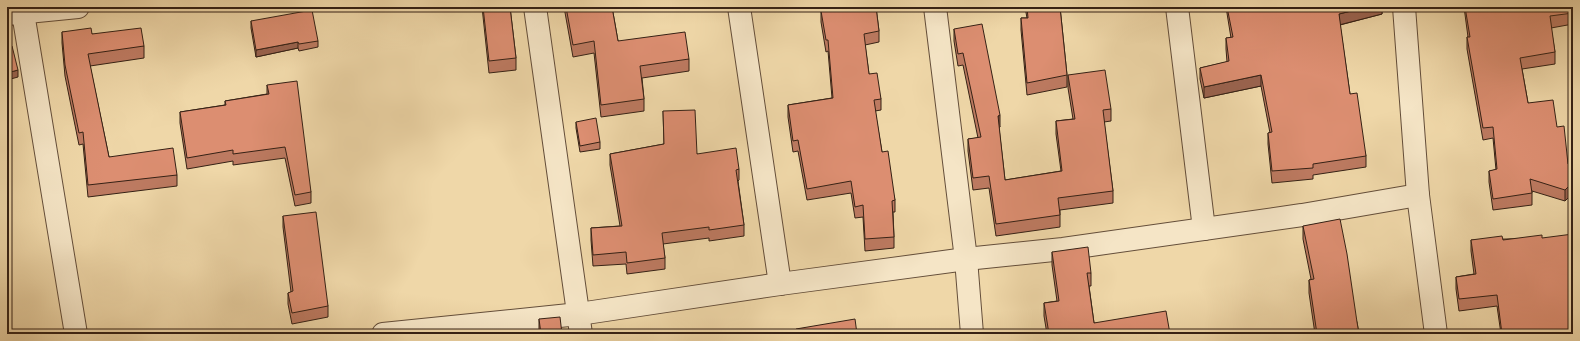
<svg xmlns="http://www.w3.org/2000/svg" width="1580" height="341" viewBox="0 0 1580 341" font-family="'Sorts Mill Goudy',serif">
  <rect width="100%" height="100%" fill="#efd7a8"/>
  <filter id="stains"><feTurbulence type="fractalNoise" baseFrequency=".005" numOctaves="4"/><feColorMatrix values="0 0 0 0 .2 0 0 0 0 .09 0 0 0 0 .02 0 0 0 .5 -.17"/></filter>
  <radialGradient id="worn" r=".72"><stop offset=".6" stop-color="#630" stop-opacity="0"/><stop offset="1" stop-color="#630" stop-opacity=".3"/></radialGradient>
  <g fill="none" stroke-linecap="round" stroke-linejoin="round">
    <g stroke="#644e3a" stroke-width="24">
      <g id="street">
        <path d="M 535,7 L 581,334"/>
        <path d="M 739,7 L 780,284"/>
        <path d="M 935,7 L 966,259 L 972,334"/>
        <path d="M 1177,7 L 1204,229"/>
        <path d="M 1404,7 L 1418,195 L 1436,334"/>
        <path d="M 23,13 L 76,334"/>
        <path d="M 7,14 L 78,7"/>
        <path d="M 383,334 L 579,314 L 780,284 L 966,259 L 1063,249 L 1302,215 L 1418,195"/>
      </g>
    </g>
    <use href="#street" stroke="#f5e5c6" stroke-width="22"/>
  </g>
  <g fill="#bd7a61" stroke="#352115">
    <path d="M 482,7 L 510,7 L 516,58 L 516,70 L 489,73 Z"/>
    <path d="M 564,7 L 612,7 L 618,41 L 689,59 L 689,71 L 642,78 L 644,99 L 644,111 L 601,117 L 594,53 L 573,57 Z"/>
    <path d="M 824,7 L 876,7 L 879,31 L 879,42 L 865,45 L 869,74 L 881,99 L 881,110 L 875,111 L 882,152 L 895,200 L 895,212 L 893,212 L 894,237 L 894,248 L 865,251 L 863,217 L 855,218 L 851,193 L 807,200 L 798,151 L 793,152 L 788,117 L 788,105 L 832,98 L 828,51 L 826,52 L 821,22 L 821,11 L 824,10 Z"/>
    <path d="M 1025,7 L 1060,7 L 1067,75 L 1067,87 L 1027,95 L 1021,30 L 1021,18 L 1027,18 Z"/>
    <path d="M 1226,7 L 1382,7 L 1382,14 L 1340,25 L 1350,94 L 1366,156 L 1366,167 L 1313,175 L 1313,179 L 1272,183 L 1268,144 L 1268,133 L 1270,133 L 1261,86 L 1204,98 L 1200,79 L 1200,68 L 1227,62 L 1226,49 L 1226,38 L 1231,38 Z"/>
    <path d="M 1464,7 L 1573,7 L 1573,24 L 1551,28 L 1555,52 L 1555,64 L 1522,69 L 1528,103 L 1557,127 L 1568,164 L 1573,164 L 1573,193 L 1565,201 L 1532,191 L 1532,205 L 1493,210 L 1489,182 L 1489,171 L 1496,170 L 1493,138 L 1483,140 L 1467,49 L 1467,37 L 1468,37 Z"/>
    <path d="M 251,21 L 318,41 L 318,47 L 299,51 L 298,48 L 256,57 L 251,28 Z"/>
    <path d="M 954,29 L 1000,127 L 999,128 L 1005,180 L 1061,171 L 1056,134 L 1056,121 L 1073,119 L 1068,88 L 1068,75 L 1111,109 L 1111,121 L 1104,122 L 1113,191 L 1113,203 L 1060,210 L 1060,227 L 996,236 L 989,188 L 973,190 L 968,151 L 968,139 L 978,138 L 963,65 L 958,66 L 954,41 Z"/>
    <path d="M 62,32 L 92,34 L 144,46 L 144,58 L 90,66 L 109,157 L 177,175 L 177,186 L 88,197 L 83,144 L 79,145 L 65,76 L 62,43 Z"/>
    <path d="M 267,85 L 311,192 L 311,203 L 295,206 L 285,158 L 233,165 L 233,161 L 187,169 L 180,123 L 180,112 L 225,105 L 225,101 L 267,94 Z"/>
    <path d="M 663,111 L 697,154 L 739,169 L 739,180 L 738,181 L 744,225 L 744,236 L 709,241 L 709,238 L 663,244 L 665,258 L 665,269 L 627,274 L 626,264 L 593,266 L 591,240 L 591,228 L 620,226 L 610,165 L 610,154 L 664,144 Z"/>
    <path d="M 576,122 L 600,142 L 600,149 L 580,152 L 576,128 Z"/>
    <path d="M 283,216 L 328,306 L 328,317 L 292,324 L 288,304 L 288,293 L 291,292 L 283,227 Z"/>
    <path d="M 1303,226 L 1357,322 L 1359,334 L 1315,334 L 1309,293 L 1309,280 L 1311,279 L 1303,239 Z"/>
    <path d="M 1542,238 L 1573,334 L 1501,334 L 1497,306 L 1459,311 L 1456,289 L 1456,277 L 1474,274 L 1471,251 L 1471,240 Z"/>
    <path d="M 1052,252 L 1091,273 L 1091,286 L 1089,286 L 1094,323 L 1170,334 L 1047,334 L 1044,316 L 1044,303 L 1057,301 L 1052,265 Z"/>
    <path d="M 539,319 L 562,334 L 539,334 Z"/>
  </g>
  <g fill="#9a634f" stroke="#352115">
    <path d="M 1367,7 L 1382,7 L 1382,14 L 1339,25 L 1339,14 Z"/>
    <path d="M 298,42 L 298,48 L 256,57 L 256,50 Z"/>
    <path d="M 18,70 L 18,77 L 7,80 L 7,73 Z"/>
    <path d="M 1261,75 L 1261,86 L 1204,98 L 1204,87 Z"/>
    <path d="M 1000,115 L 1000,127 L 998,128 L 998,116 Z"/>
    <path d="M 1573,182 L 1573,193 L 1565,201 L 1565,190 Z"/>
  </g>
  <g fill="#dc8e71" stroke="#352115">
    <path d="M 483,7 L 510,7 L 516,58 L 489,61 Z"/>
    <path d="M 566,7 L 612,7 L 618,41 L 685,32 L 689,59 L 640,66 L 644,99 L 601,105 L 594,41 L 573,45 Z"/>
    <path d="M 826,7 L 876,7 L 879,31 L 864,34 L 869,74 L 877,73 L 881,99 L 874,100 L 882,152 L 888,151 L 895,200 L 892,201 L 894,237 L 865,239 L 863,205 L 855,207 L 851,181 L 807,189 L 798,140 L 793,141 L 788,105 L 833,98 L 828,40 L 826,40 L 821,11 L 826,10 Z"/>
    <path d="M 1027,7 L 1060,7 L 1067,75 L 1027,83 L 1021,18 L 1028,18 Z"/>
    <path d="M 1227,7 L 1367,7 L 1339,14 L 1350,94 L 1357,93 L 1366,156 L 1313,164 L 1313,168 L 1272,171 L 1268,133 L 1272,132 L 1261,75 L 1204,87 L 1200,68 L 1229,61 L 1226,38 L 1233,37 Z"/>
    <path d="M 1465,7 L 1573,7 L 1573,13 L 1550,16 L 1555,52 L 1520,58 L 1528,103 L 1553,100 L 1557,127 L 1564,126 L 1568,164 L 1573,164 L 1573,182 L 1565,190 L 1530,179 L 1532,193 L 1493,199 L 1489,171 L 1497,169 L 1493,127 L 1483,128 L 1467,37 L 1470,37 Z"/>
    <path d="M 312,10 L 318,41 L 299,44 L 298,42 L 256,50 L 251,21 Z"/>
    <path d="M 982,24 L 1000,115 L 998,116 L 1005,180 L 1062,171 L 1056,121 L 1075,119 L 1068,75 L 1105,70 L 1111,109 L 1103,110 L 1113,191 L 1058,198 L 1060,215 L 996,224 L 989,176 L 973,178 L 968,139 L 981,137 L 963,53 L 958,54 L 954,29 Z"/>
    <path d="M 91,28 L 92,34 L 141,28 L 144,46 L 88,54 L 109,157 L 173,148 L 177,175 L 88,185 L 83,132 L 79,133 L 65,65 L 62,32 Z"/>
    <path d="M 12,46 L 18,70 L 7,73 L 7,47 Z"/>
    <path d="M 297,81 L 311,192 L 295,195 L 285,147 L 233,154 L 233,150 L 187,158 L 180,112 L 226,105 L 225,101 L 269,94 L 267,85 Z"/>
    <path d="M 695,110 L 697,154 L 736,148 L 739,169 L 736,170 L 744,225 L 709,230 L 709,227 L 662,233 L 665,258 L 627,263 L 626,252 L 593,255 L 591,228 L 622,226 L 610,154 L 664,144 L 663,111 Z"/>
    <path d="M 596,118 L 600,142 L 580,146 L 576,122 Z"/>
    <path d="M 316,212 L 328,306 L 292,313 L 288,293 L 293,291 L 283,216 Z"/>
    <path d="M 1340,219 L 1347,254 L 1357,322 L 1359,334 L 1317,334 L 1309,280 L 1314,279 L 1303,226 Z"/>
    <path d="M 1573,234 L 1573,334 L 1502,334 L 1497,295 L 1459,299 L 1456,277 L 1476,274 L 1471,240 L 1502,236 L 1503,240 L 1542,235 L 1542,238 Z"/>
    <path d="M 1088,247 L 1091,273 L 1087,273 L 1094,323 L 1166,311 L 1170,334 L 1049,334 L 1044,303 L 1059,301 L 1052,252 Z"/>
    <path d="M 560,317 L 562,334 L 541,334 L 539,319 Z"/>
    <path d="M 855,319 L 857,334 L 797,334 L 796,329 Z"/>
    <path d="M 431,330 L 432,334 L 386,334 Z"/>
  </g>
  <rect width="1580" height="341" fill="none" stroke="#efd7a8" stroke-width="24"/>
  <rect x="8" y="8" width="1564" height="325" fill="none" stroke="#352115" stroke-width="2"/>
  <rect x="12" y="12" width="1556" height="317" fill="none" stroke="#352115"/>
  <rect width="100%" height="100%" filter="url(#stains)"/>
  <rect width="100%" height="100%" fill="url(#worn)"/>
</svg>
